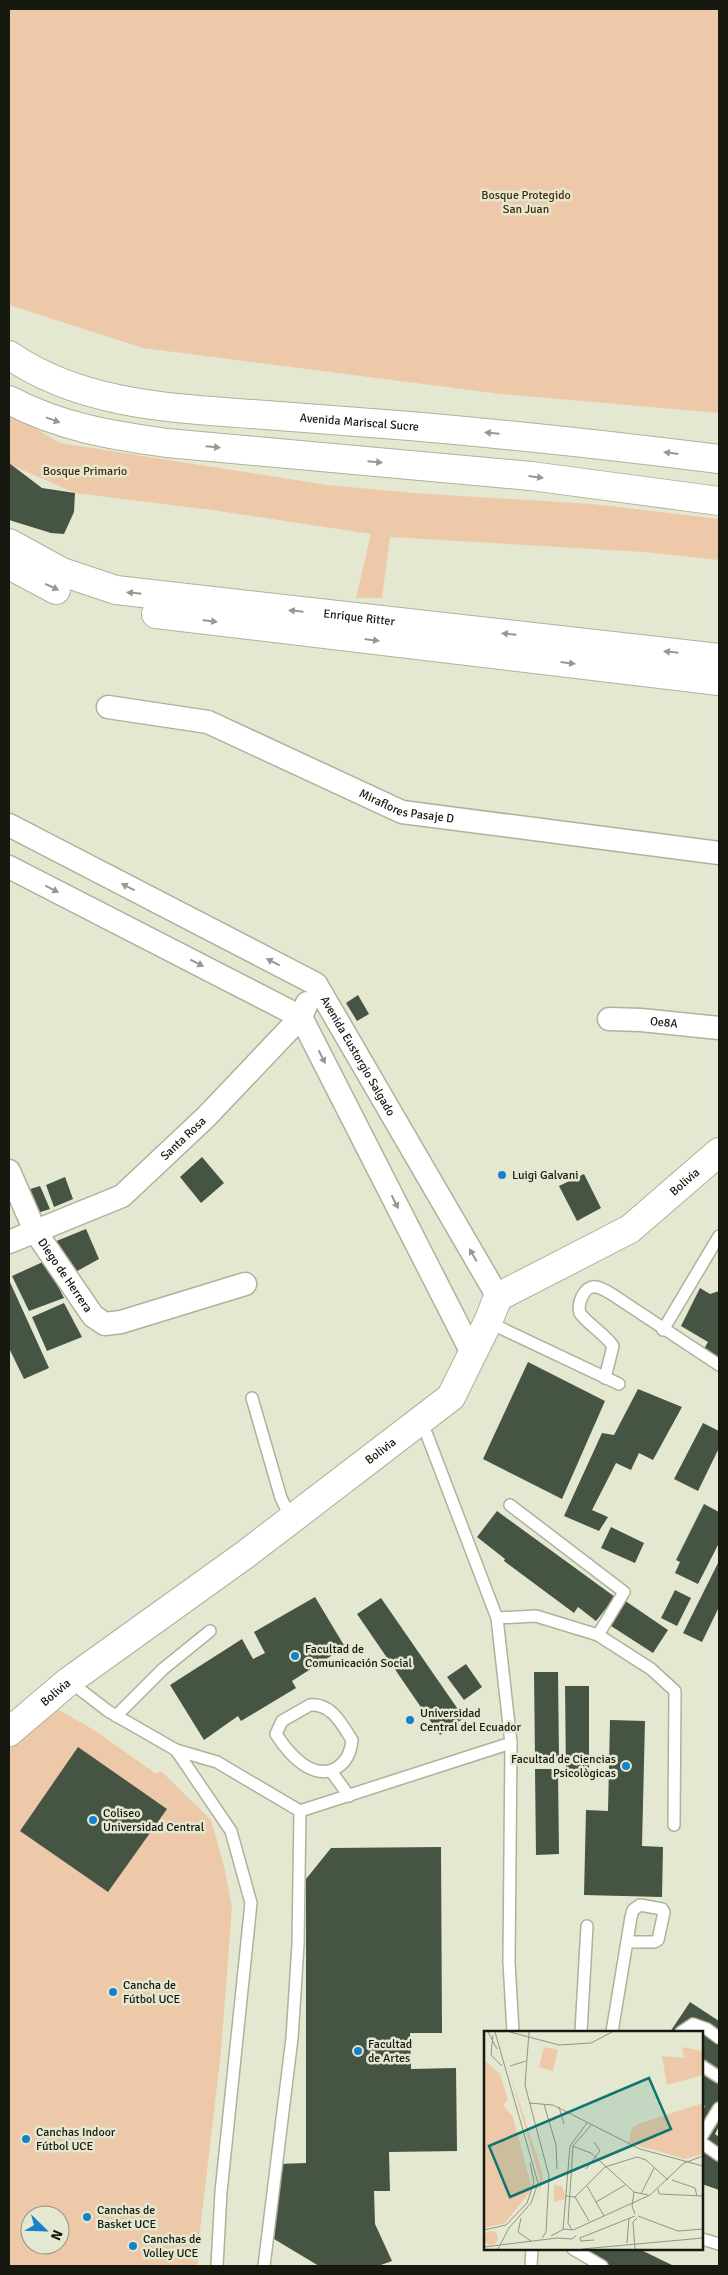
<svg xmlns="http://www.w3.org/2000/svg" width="728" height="2275" viewBox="0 0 728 2275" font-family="Signika,sans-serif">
  <rect width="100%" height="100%" fill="#e4e8d0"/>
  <g fill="#eec9a9" fill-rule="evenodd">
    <path d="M 9,9 L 719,9 L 719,413 L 501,394 L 143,348 L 9,305 Z"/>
    <path d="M 9,413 L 60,443 L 328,485 L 412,493 L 593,504 L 719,519 L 719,560 L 644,552 L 390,537 L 382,598 L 356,598 L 371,534 L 212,510 L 75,493 L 9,464 Z"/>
    <path d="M 52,1706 L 94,1730 L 155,1773 L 162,1772 L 211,1820 L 224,1866 L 232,1907 L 221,2052 L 199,2239 L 198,2266 L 9,2266 L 9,1738 ZM 30,2215 L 60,2215 L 60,2245 L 30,2245 Z"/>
  </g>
  <g fill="#465444">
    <path d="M 9,463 L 42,488 L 75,493 L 74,512 L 64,534 L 51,533 L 9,520 Z"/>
    <path d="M 358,995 L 369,1014 L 357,1021 L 346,1003 Z"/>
    <path d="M 202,1157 L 224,1183 L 201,1203 L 180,1177 Z"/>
    <path d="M 584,1174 L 601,1208 L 577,1221 L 559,1186 Z"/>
    <path d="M 65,1177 L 73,1199 L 54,1207 L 46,1185 Z"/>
    <path d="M 40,1186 L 50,1209 L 34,1214 L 24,1191 Z"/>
    <path d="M 86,1229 L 99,1259 L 70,1275 L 49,1244 Z"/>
    <path d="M 45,1261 L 64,1298 L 29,1311 L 12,1276 Z"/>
    <path d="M 9,1280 L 49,1368 L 24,1379 L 9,1348 Z"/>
    <path d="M 700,1288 L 710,1294 L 719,1291 L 719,1361 L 702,1352 L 708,1342 L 681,1326 Z"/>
    <path d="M 64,1303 L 82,1337 L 47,1351 L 32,1317 Z"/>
    <path d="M 528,1362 L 605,1401 L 562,1499 L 483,1459 Z"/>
    <path d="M 638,1389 L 682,1407 L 653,1460 L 639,1453 L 631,1470 L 616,1463 L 592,1510 L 608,1517 L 599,1531 L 564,1516 L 602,1433 L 614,1435 Z"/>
    <path d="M 703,1423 L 719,1431 L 719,1448 L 698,1491 L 674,1479 Z"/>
    <path d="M 704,1504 L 719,1512 L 719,1543 L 698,1584 L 675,1573 L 680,1562 L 676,1560 Z"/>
    <path d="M 497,1511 L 615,1597 L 596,1621 L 578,1607 L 574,1613 L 504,1561 L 505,1559 L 477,1537 Z"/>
    <path d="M 611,1527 L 644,1543 L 635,1563 L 601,1548 Z"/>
    <path d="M 719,1561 L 719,1607 L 702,1642 L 683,1633 Z"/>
    <path d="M 675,1590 L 691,1598 L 677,1626 L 661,1618 Z"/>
    <path d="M 315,1597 L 345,1647 L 292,1681 L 296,1688 L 241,1721 L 238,1716 L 204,1740 L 170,1685 L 242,1639 L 253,1659 L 265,1653 L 254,1632 Z"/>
    <path d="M 381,1598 L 464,1718 L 440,1735 L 357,1614 Z"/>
    <path d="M 624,1600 L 668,1630 L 653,1653 L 608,1624 Z"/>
    <path d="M 466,1664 L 482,1687 L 464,1700 L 447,1677 Z"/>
    <path d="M 534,1672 L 558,1672 L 559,1757 L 535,1758 Z"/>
    <path d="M 565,1686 L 589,1686 L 589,1772 L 566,1772 Z"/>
    <path d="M 610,1720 L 645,1721 L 642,1846 L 663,1847 L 662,1897 L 584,1895 L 586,1810 L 608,1811 Z"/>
    <path d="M 78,1747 L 167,1809 L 108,1892 L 20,1831 Z"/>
    <path d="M 535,1769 L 558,1769 L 559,1854 L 536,1855 Z"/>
    <path d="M 441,1847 L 442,2033 L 410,2033 L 411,2069 L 456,2068 L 457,2151 L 389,2152 L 390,2191 L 374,2191 L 375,2224 L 392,2261 L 378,2266 L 319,2266 L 274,2239 L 278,2164 L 306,2163 L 306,1879 L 331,1848 Z"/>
    <path d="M 690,2002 L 719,2021 L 719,2126 L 715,2134 L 719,2137 L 719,2190 L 702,2184 L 702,2111 L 705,2106 L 702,2104 L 702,2032 L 670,2032 Z"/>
    <path d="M 582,2249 L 639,2249 L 674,2266 L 609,2266 Z"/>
  </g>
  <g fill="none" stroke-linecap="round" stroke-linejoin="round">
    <g stroke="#aeb29b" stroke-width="14">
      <g id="service">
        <path d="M 488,1322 L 619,1384"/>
        <path d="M 663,1330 L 719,1236"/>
        <path d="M 605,1378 L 613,1346 C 605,1334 584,1321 580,1313 C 577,1304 584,1285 596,1287 C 600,1287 606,1291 610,1293 L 719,1365"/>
        <path d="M 252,1398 L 281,1498 L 291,1518"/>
        <path d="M 419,1422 L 427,1435 L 497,1618 L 511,1743 L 509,1962 L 513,2032"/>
        <path d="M 510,1505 L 624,1592 L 598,1635"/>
        <path d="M 497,1618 L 536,1616 L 598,1635 L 651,1669 L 675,1691 L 674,1825"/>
        <path d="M 69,1681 L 108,1711 L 176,1750 L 231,1831 L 251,1903 L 221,2192 L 217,2266"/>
        <path d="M 310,1705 C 332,1703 342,1725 352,1740 C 351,1751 347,1761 338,1767 C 313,1783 288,1753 276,1734 L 282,1721 Z"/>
        <path d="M 116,1716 L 163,1669 L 210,1631"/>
        <path d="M 176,1750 L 217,1762 L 300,1811 L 511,1743"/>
        <path d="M 331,1771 L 349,1796"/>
        <path d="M 581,2032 L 587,1926"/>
        <path d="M 612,2032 L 631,1917 L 633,1910 L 640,1905 L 662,1909 L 664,1912 L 658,1940 L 654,1942 L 627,1942"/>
        <path d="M 681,2032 L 693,2024 L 707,2029 L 719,2038"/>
        <path d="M 702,2066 L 719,2077"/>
        <path d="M 702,2136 L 719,2108"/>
        <path d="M 702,2143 L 719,2155"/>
        <path d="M 702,2239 L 719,2244"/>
        <path d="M 573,2249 L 602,2266"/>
        <path d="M 264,2266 L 292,2038 L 298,1945 L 300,1811"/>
        <path d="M 531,2266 L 532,2249"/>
      </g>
    </g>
    <g stroke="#aeb29b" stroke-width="25">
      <g id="minor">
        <path id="s1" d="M 108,707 L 208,722 L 402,812 L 719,853"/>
        <path id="s2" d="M 9,825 L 316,984 L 498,1297"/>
        <path d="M 9,867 L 301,1017 L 472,1353"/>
        <path id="s3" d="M 609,1019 L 641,1020 L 719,1028"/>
        <path id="s4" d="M 9,1171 L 35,1231 L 93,1316 L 105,1324 L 121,1322 L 245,1284"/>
        <path id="s5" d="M 9,1242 L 122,1196 L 206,1117 L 301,1017 L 307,1003"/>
      </g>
    </g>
    <g stroke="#aeb29b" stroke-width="30">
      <g id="tertiary">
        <path id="s6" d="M 9,543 L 62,572 L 116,590 L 719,658"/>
        <path d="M 9,565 L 56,590"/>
        <path d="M 156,614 L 719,681"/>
        <path id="s7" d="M 9,1732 L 69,1681 L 246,1554 L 451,1397 L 488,1322 L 498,1297 L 630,1229 L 719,1152"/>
      </g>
    </g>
    <g stroke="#aeb29b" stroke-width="30">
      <g id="primary">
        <path id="s8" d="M 9,355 C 80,404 168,408 252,414 C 305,418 358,422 410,426 C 514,435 616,446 719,459"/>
        <path d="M 9,400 C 60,427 110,435 167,443 L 531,476 L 719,501"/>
      </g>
    </g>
    <use href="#service" stroke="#fff" stroke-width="11"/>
    <use href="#minor" stroke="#fff" stroke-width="22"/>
    <use href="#tertiary" stroke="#fff" stroke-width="28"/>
    <use href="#primary" stroke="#fff" stroke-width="28"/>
  </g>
  <defs><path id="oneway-solid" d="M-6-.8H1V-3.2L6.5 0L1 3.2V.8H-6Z" transform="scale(1.25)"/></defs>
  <g fill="#979793">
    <use href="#oneway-solid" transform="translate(53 420) rotate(20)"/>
    <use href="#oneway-solid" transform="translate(492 433) rotate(-175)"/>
    <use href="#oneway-solid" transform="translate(213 447) rotate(5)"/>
    <use href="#oneway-solid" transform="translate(671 453) rotate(-173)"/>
    <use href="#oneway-solid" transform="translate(375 462) rotate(5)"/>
    <use href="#oneway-solid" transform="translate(536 477) rotate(7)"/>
    <use href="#oneway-solid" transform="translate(52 587) rotate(25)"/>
    <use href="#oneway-solid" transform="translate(134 593) rotate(-174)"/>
    <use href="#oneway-solid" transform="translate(296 611) rotate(-174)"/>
    <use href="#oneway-solid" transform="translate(210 621) rotate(7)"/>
    <use href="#oneway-solid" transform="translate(509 634) rotate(-174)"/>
    <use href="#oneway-solid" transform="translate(372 640) rotate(7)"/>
    <use href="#oneway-solid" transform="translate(671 652) rotate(-174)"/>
    <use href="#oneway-solid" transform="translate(568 663) rotate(7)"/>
    <use href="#oneway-solid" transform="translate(128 887) rotate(-153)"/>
    <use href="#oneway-solid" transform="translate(52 889) rotate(27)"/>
    <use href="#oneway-solid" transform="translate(273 962) rotate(-153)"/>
    <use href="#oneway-solid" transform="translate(197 963) rotate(27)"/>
    <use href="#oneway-solid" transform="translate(322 1057) rotate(63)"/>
    <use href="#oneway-solid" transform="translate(395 1202) rotate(63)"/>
    <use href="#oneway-solid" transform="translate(473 1255) rotate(-120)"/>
  </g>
  <g fill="#1681cb" stroke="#e4e8d0" stroke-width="2">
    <circle cx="502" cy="1175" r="5"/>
    <circle cx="295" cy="1656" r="5"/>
    <circle cx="410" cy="1720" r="5"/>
    <circle cx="626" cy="1766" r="5"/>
    <circle cx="93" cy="1820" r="5"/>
    <circle cx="113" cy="1992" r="5"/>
    <circle cx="358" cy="2051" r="5"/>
    <circle cx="26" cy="2139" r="5"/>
    <circle cx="87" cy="2217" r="5"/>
    <circle cx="133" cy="2246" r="5"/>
  </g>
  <g text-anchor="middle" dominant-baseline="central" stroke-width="5" stroke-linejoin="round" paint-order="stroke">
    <g font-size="12" fill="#46290a" stroke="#e4e8d0">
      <text x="526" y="195">Bosque Protegido<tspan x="526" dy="14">San Juan</tspan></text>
      <text x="85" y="471">Bosque Primario</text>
    </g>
    <g font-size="12" fill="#171810" stroke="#e4e8d0">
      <text stroke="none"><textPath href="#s8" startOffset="361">Avenida Mariscal Sucre</textPath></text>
      <text stroke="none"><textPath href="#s6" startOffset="362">Enrique Ritter</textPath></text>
      <text stroke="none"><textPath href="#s1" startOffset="318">Miraflores Pasaje D</textPath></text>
      <text stroke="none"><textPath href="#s3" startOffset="55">Oe8A</textPath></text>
      <text stroke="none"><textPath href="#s2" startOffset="429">Avenida Eustorgio Salgado</textPath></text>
      <text stroke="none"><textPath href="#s5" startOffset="206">Santa Rosa</textPath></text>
      <text stroke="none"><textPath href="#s7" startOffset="886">Bolivia</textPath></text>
      <text stroke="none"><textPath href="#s4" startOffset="119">Diego de Herrera</textPath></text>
      <text stroke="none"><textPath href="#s7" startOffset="466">Bolivia</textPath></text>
      <text stroke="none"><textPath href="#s7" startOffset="61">Bolivia</textPath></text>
    </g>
    <g font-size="12" fill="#171810" stroke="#e4e8d0" text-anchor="start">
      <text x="512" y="1175">Luigi Galvani</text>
      <text x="305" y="1649">Facultad de<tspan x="305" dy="14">Comunicación Social</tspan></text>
      <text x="420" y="1713">Universidad<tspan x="420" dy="14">Central del Ecuador</tspan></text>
      <text x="616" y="1759" text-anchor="end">Facultad de Ciencias<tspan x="616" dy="14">Psicològicas</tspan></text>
      <text x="103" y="1813">Coliseo<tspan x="103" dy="14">Universidad Central</tspan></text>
      <text x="123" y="1985">Cancha de<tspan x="123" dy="14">Fútbol UCE</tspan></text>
      <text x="368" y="2044">Facultad<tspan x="368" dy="14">de Artes</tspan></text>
      <text x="36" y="2132">Canchas Indoor<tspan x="36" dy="14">Fútbol UCE</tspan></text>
      <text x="97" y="2210">Canchas de<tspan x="97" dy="14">Basket UCE</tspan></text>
      <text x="143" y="2239">Canchas de<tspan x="143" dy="14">Volley UCE</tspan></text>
    </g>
  </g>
  <g transform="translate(484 2031)">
    <rect width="219" height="219" fill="#e4e8d0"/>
    <path d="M 60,16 L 74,19 L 69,40 L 55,36 ZM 198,16 L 218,20 L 219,44 L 183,54 L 178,25 L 200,27 ZM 0,29 L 16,43 L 24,69 L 19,74 L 29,86 L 48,158 L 21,192 L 0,197 ZM 25,39 L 52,123 L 58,123 L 53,124 L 59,146 L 53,169 L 56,149 ZM 219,72 L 219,123 L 201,128 L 145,112 L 148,97 L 154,93 ZM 70,154 L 78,155 L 82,168 L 70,171 ZM0 207a7 7 0 1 1 14 0a7 7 0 1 1-14 0Z" fill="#eec9a9"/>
    <path fill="none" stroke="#929583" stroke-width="1" d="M 4,1 L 13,18M 11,1 L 54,152 L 47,172 L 25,197 L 14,218M 26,1 L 75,14 L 107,12 L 128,1M 45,1 L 41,54 L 65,145 L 62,201 L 58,207M 7,24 L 9,4M 7,24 L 18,35M 26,35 L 42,30M 45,72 L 69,74 L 156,118 L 219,135M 60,73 L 72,114 L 73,138M 75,76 L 80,93M 88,115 L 107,122 L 150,161 L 164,164M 102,138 L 116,120 L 110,111M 188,149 L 211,157 L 213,165M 103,155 L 120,185M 174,158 L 175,163 L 219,165M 150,161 L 148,175 L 151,183M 157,163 L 170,137M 82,165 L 91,166 L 121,136 L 153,126 L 162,129 L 184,149M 91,166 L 105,190M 112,171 L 141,154M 154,185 L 194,200 L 219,198M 37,187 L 34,201 L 47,210M 0,199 L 22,194 L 43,172 L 50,151 L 46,132M 79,199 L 86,115 L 103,92M 88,199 L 84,192 L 89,115 L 108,93M 89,199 L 166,164 L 200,132 L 219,125M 67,205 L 80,198 L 89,199M 110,209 L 97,210 L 96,207 L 151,185M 143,212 L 145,187M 0,216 L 73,207 L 88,208 L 92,205M 98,218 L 219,207M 151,218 L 149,191 L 153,187"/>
    <path fill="#0f766e" fill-opacity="0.15" stroke="#0f766e" stroke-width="2.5" d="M 165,47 L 187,98 L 26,166 L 5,115 Z"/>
    <rect width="219" height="219" fill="none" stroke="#171810" stroke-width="2.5"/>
  </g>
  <rect width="728" height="2275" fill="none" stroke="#171810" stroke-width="20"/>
  <g transform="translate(45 2230) rotate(113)"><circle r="24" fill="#e4e8d0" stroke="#929583"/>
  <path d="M0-4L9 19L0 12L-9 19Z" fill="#1681cb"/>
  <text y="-8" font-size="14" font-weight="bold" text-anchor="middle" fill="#171810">N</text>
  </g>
</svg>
